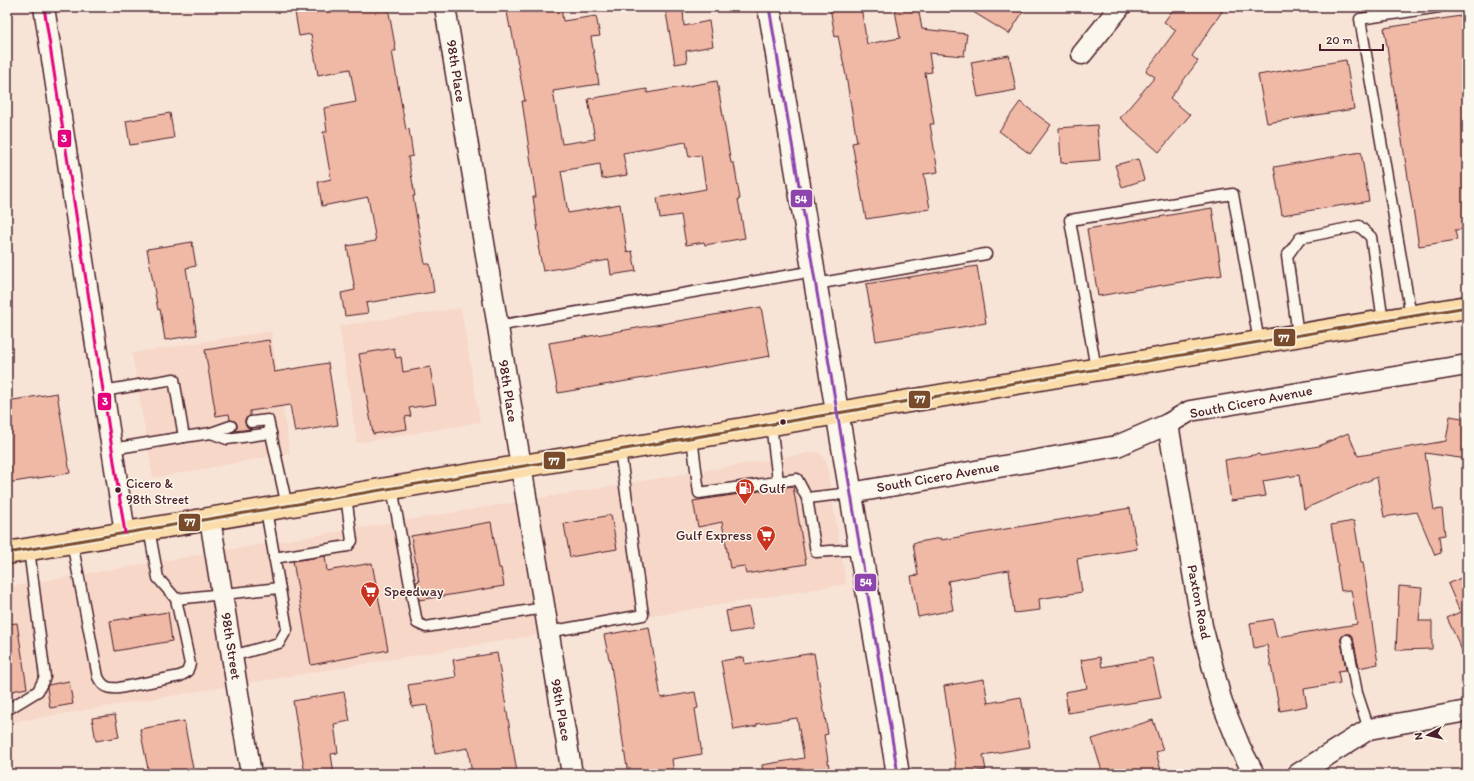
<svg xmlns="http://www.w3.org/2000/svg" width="1474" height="781" viewBox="0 0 1474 781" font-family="Itim,sans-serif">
  <rect width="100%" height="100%" fill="#f8e4d7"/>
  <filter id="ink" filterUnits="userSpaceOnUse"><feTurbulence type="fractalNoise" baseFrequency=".025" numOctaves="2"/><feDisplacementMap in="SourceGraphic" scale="8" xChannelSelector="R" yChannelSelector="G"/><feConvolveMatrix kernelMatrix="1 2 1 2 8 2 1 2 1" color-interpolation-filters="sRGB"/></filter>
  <g filter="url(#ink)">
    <g fill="#f6d7c8">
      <path d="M 461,308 L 480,422 L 357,443 L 339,326 Z"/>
      <path d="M 271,331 L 290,453 L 153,478 L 132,353 Z"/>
      <path d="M 815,452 L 820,453 L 826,461 L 846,584 L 7,723 L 7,587 Z"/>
    </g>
    <g fill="#f0b9a6" stroke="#4a1f2b">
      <path d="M 323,7 L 388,7 L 396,51 L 392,51 L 406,130 L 409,129 L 413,156 L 408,157 L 415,196 L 413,196 L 425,264 L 430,264 L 434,292 L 366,303 L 368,313 L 345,316 L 341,293 L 355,290 L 347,246 L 376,241 L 368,197 L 322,206 L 318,182 L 331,179 L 323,132 L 327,132 L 324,108 L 356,102 L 350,69 L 318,75 L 311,34 L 299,36 L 295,12 Z"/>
      <path d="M 506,7 L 561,7 L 563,21 L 596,16 L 600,36 L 591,37 L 599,84 L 553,91 L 562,144 L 595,139 L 588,99 L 647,89 L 647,93 L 717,81 L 731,163 L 734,163 L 740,199 L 738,199 L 745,238 L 705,245 L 704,242 L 686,245 L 681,215 L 660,218 L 657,198 L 706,189 L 701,155 L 689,157 L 686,142 L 623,153 L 627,175 L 602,179 L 600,164 L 561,171 L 568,213 L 620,204 L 627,252 L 632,251 L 636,271 L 611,275 L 609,260 L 543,271 L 538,246 L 540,246 L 533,197 L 536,197 L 522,101 L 525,101 L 511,27 L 510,28 Z"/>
      <path d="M 665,7 L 683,7 L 684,26 L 709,21 L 713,46 L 686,51 L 687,62 L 675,64 Z"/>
      <path d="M 830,7 L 861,7 L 867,44 L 900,38 L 895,10 L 915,7 L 918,7 L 922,29 L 967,34 L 964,56 L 929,53 L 932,72 L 925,73 L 934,124 L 930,124 L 938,172 L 924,174 L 930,209 L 866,219 L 852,143 L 857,142 L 846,76 L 838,36 L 835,37 Z"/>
      <path d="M 965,7 L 1026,7 L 1009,34 Z"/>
      <path d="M 1175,7 L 1225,7 L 1192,56 L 1198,61 L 1170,98 L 1190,115 L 1159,152 L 1120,118 L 1155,77 L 1146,71 L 1176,30 L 1164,22 Z"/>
      <path d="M 1467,15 L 1467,229 L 1455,230 L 1457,240 L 1419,246 L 1384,28 Z"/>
      <path d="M 1009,55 L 1016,90 L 978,97 L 971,62 Z"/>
      <path d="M 1346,60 L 1354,109 L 1267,123 L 1258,75 Z"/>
      <path d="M 1020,102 L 1051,125 L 1030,154 L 999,131 Z"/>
      <path d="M 170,113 L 174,138 L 130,145 L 126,121 Z"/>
      <path d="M 1097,125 L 1100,160 L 1061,163 L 1059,128 Z"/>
      <path d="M 1361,152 L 1369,201 L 1282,215 L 1274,167 Z"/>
      <path d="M 1138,159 L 1144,180 L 1122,187 L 1115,165 Z"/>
      <path d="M 1212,208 L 1222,275 L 1098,296 L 1087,229 Z"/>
      <path d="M 192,242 L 196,266 L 186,268 L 197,335 L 165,340 L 160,309 L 158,310 L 147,249 Z"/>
      <path d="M 977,266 L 986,323 L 876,341 L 866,284 Z"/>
      <path d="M 761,307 L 770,356 L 558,393 L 549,343 Z"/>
      <path d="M 269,340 L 274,372 L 328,363 L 338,425 L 295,432 L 290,405 L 250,411 L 250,416 L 245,419 L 245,423 L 248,428 L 252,429 L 234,431 L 237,428 L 237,424 L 235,421 L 230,420 L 229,414 L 216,416 L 205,350 Z"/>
      <path d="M 394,348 L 396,358 L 401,357 L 403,372 L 430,367 L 436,404 L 409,408 L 411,416 L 405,417 L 407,429 L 373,434 L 359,354 Z"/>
      <path d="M 57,393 L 70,473 L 7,483 L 7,401 Z"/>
      <path d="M 1450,416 L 1467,419 L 1467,459 L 1425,453 L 1434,510 L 1442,509 L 1445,535 L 1439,536 L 1441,553 L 1435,555 L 1417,512 L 1384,517 L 1377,477 L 1304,509 L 1299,475 L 1263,481 L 1266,496 L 1231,501 L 1225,460 L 1259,454 L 1260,456 L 1319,446 L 1348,433 L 1358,456 L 1446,441 Z"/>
      <path d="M 793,486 L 806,564 L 746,574 L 744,566 L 730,568 L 722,522 L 698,527 L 693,501 Z"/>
      <path d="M 1130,508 L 1137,549 L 1077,559 L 1082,592 L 1039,599 L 1040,610 L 1014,613 L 1009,570 L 948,581 L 953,610 L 918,617 L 911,576 L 918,575 L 913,543 L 941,538 L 941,540 Z"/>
      <path d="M 611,515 L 617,549 L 570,557 L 564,524 Z"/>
      <path d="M 1354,521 L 1361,562 L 1363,562 L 1378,664 L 1359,668 L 1353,638 L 1350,634 L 1345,634 L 1341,638 L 1341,641 L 1346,670 L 1338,671 L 1340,683 L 1304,689 L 1307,706 L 1280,711 L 1267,645 L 1254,648 L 1250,623 L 1273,619 L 1277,637 L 1357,624 L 1351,590 L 1341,591 L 1337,566 L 1338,566 L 1331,525 Z"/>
      <path d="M 491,522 L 499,568 L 501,568 L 504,586 L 419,600 L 416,582 L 419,581 L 411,536 Z"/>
      <path d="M 325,556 L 327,571 L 372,563 L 388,650 L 311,665 L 293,561 Z"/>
      <path d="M 1467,575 L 1467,661 L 1447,618 L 1460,612 L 1448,584 Z"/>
      <path d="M 1399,586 L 1422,588 L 1419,621 L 1432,621 L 1432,649 L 1396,650 Z"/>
      <path d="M 749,607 L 753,629 L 730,633 L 726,611 Z"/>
      <path d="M 168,612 L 172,641 L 115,651 L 110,621 Z"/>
      <path d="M 17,623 L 27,688 L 7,692 L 7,624 Z"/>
      <path d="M 649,627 L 661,698 L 695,692 L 698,708 L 695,709 L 702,754 L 672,759 L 674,774 L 628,774 L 610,659 L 609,659 L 604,635 Z"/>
      <path d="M 497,653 L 517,772 L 507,774 L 472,774 L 468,748 L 435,754 L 427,705 L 412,707 L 408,685 L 456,677 L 453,660 Z"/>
      <path d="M 814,653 L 828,734 L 824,735 L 830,774 L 763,774 L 762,765 L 804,758 L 797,718 L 757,724 L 757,726 L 734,730 L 721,661 L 744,657 L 745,664 Z"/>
      <path d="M 1100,657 L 1102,667 L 1152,658 L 1161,698 L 1068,713 L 1065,692 L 1087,688 L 1081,660 Z"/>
      <path d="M 984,679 L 988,703 L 1021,697 L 1030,747 L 983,755 L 986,770 L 957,774 L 944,686 Z"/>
      <path d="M 69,681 L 73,704 L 50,708 L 47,688 L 48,685 Z"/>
      <path d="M 344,692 L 350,721 L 334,724 L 338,753 L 331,754 L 334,774 L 305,774 L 293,701 Z"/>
      <path d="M 115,715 L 119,737 L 96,741 L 92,718 Z"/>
      <path d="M 1153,720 L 1163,750 L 1156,752 L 1162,774 L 1103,774 L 1092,739 Z"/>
      <path d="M 184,721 L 194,774 L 149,774 L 140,729 Z"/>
    </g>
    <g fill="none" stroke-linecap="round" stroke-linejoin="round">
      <g stroke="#4a1f2b" stroke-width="13">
        <g id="lane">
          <path d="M 816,284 L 986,254"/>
          <path d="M 1411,316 L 1360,19 L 1439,7"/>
          <path d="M 497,326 L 814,271"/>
          <path d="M 1298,335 L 1287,256 L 1300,238 L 1359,226 L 1371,237 L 1383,321"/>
          <path d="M 1096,369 L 1070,220 L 1233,194 L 1259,342"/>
          <path d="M 103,391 L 174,379 L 184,437 L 211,433 L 231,426"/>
          <path d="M 251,422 L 268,420 L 287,506"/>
          <path d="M 771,424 L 778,481"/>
          <path d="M 211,433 L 227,439 L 271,433"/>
          <path d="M 692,438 L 699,493 L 797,479 L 807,498"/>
          <path d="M 112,449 L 184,437"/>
          <path d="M 392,488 L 417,623 L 426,627 L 544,608"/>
          <path d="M 851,493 L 807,498 L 816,552 L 860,549"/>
          <path d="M 72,542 L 98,677 C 103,687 108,689 119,688 L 180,676 L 187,672 L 190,664 L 176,599 L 158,578 L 149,529"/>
          <path d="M 274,558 L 348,546 L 352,541 L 346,496"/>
          <path d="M 176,599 L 279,588"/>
          <path d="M 548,632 L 643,615 L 620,450"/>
          <path d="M 1347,640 L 1357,693 L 1369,729"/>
          <path d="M 232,656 L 279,643 L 287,629 L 266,510"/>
          <path d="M 7,708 L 10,708 L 38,691 L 45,677 L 29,549"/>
        </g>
      </g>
      <g stroke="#4a1f2b" stroke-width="23">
        <g id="street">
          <path d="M 44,7 L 125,533"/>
          <path d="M 445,7 L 572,774"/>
          <path d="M 1082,54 L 1120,7"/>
          <path d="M 1168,424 L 1202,626 L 1222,703 L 1240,747 L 1254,774"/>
          <path d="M 851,493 L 1117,446 L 1168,424 L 1190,411 L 1467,365"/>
          <path d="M 210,519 L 251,774"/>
          <path d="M 1298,774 L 1369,729 L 1467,711"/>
        </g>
      </g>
      <g stroke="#4a1f2b" stroke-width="25">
        <path id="secondary" d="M 769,7 L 898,774"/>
      </g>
      <g stroke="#4a1f2b" stroke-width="25">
        <path id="primary" d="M 7,553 L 1467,307"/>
      </g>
      <use href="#lane" stroke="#fbf7ec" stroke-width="10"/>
      <use href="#street" stroke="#fbf7ec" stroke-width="20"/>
      <use href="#secondary" stroke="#fbf7ec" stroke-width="22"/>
      <use href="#primary" stroke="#fbddab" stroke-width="22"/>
      <g stroke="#fbf7ec" stroke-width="6">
        <path id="bus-1" d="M 7,553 L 1467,307"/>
      </g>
      <g stroke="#fbf7ec" stroke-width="6">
        <path id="bus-2" d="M 44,7 L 125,533"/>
      </g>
      <g stroke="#fbf7ec" stroke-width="6">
        <path id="bus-3" d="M 769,7 L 898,774"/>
      </g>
      <use href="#bus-1" stroke="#7a4b2a" stroke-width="3"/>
      <use href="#bus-2" stroke="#e5007d" stroke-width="3"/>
      <use href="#bus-3" stroke="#8e44ad" stroke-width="3"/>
    </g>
  </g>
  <defs>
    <g id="fuel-pin" transform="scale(1)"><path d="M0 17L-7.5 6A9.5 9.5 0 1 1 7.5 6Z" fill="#c8321e" stroke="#fbf7ec"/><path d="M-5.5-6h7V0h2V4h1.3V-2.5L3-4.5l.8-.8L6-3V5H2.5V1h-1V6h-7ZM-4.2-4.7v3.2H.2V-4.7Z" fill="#fff"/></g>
    <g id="supermarket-pin" transform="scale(1)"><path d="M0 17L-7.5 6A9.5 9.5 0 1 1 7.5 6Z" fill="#c8321e" stroke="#fbf7ec"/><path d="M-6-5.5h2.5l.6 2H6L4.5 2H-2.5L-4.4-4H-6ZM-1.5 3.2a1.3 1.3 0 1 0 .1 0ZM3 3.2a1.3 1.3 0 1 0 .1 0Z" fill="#fff"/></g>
  </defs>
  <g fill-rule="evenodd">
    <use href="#fuel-pin" x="745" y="488"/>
    <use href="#supermarket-pin" x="766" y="535"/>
    <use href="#supermarket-pin" x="370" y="591"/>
  </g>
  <g fill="#4a1f2b" stroke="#fbf7ec" stroke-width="1.5">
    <circle cx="783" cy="422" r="3.5"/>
    <circle cx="118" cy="490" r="3.5"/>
  </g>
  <g text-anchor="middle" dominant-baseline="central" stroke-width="3" stroke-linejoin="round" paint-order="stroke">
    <g font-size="13" fill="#4a1f2b" stroke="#fbf7ec" text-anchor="start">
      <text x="126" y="483">Cicero &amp;<tspan x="126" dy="16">98th Street</tspan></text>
    </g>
    <g font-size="14" fill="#4a1f2b" stroke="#fbf7ec">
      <text transform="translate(456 71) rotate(81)">98th Place</text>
      <text transform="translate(508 391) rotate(81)">98th Place</text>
      <text transform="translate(1251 402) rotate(-11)">South Cicero Avenue</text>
      <text transform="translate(938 477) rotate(-10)">South Cicero Avenue</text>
      <text transform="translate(1199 602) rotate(79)">Paxton Road</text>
      <text transform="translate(231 646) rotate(81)">98th Street</text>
      <text transform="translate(561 710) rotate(80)">98th Place</text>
    </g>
    <g font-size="14" fill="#4a1f2b" stroke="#fbf7ec" text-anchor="start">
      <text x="759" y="488">Gulf</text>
      <text x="752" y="535" text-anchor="end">Gulf Express</text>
      <text x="384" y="591">Speedway</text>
    </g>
  </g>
  <g stroke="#fbf7ec" stroke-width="1.5">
    <rect x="57" y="129" width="15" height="19" rx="4" fill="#e5007d"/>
    <rect x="790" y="189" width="23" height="19" rx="4" fill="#8e44ad"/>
    <rect x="1273" y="328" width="23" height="19" rx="4" fill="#7a4b2a"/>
    <rect x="908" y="390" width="23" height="19" rx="4" fill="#7a4b2a"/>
    <rect x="97" y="392" width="15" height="19" rx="4" fill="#e5007d"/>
    <rect x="543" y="451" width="23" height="19" rx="4" fill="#7a4b2a"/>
    <rect x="178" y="513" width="23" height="19" rx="4" fill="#7a4b2a"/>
    <rect x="854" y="573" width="23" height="19" rx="4" fill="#8e44ad"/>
  </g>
  <g font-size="11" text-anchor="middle" font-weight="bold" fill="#fff">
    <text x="64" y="142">3</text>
    <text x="801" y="203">54</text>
    <text x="1284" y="342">77</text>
    <text x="920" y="403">77</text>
    <text x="105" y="405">3</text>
    <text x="554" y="465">77</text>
    <text x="190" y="526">77</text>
    <text x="866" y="586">54</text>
  </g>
  <rect width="1474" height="781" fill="none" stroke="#fbf7ec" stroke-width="24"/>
  <rect x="12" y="12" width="1450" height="757" fill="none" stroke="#4a1f2b" stroke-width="1.5" filter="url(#ink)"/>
  <g transform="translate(1428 735) rotate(262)" stroke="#fbf7ec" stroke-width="3" paint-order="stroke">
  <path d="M0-3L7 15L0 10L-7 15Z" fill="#4a1f2b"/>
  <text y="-6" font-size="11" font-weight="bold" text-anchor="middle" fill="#4a1f2b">N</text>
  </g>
  <path d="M1320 44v6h63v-6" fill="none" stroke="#4a1f2b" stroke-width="2"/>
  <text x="1326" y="44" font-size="12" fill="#4a1f2b" stroke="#fbf7ec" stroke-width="3" paint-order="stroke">20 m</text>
</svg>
